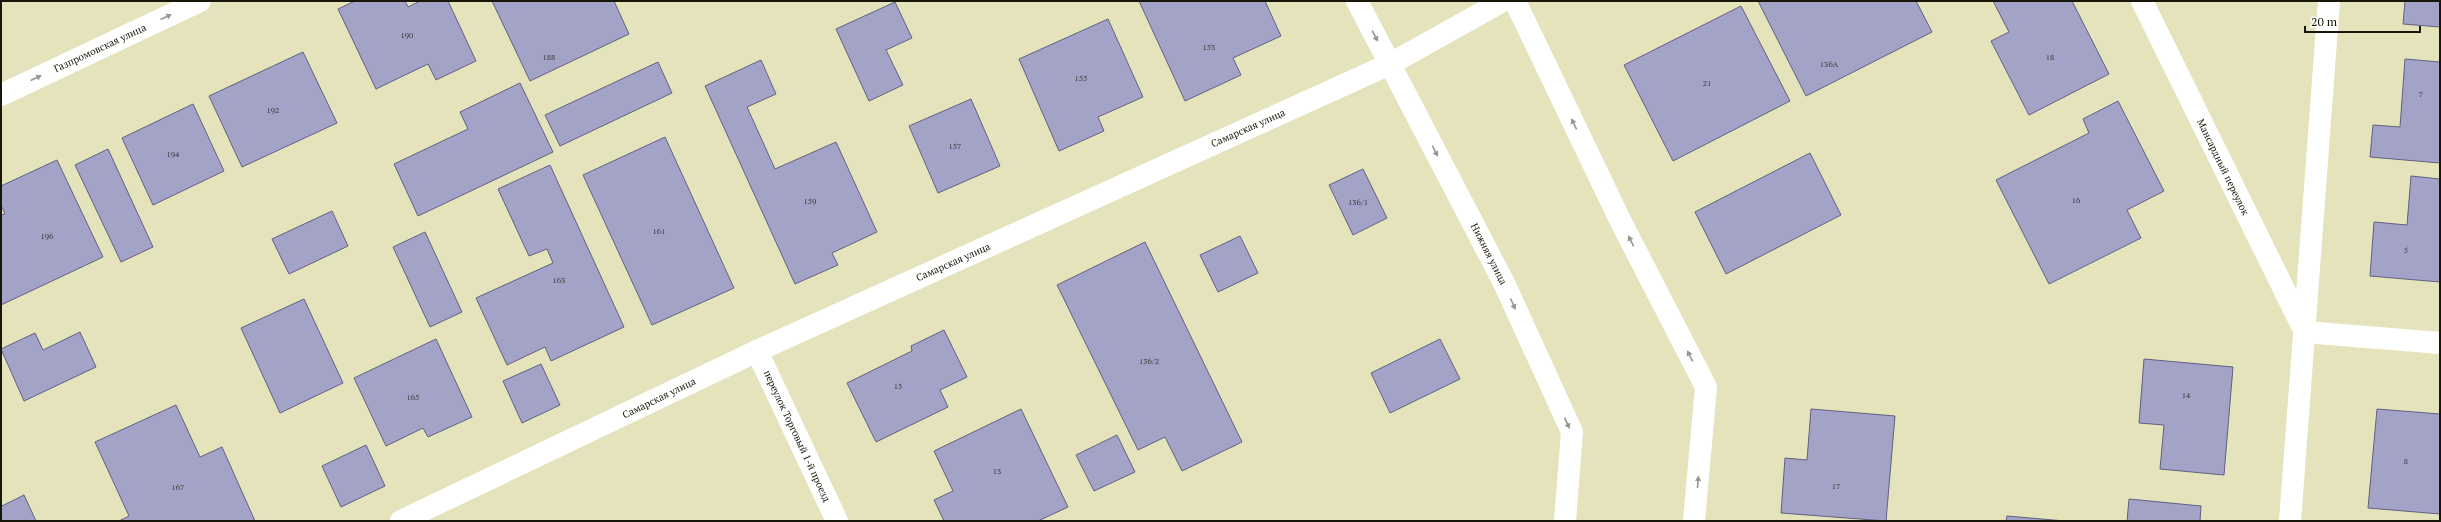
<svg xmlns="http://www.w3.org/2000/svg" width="2441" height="522" viewBox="0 0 2441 522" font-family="'PT Serif',serif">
  <rect width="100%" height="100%" fill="#e5e3bc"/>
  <g fill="#a3a3c7" stroke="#616081">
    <path d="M 355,1 L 405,1 L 408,7 L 420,1 L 448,1 L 476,61 L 436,80 L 428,64 L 376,89 L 338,9 Z"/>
    <path d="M 492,1 L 614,1 L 629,34 L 530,81 Z"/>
    <path d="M 1139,1 L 1265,1 L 1281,36 L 1233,58 L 1241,75 L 1185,101 Z"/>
    <path d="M 1758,1 L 1916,1 L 1932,32 L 1806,96 Z"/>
    <path d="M 1993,1 L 2072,1 L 2109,74 L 2029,115 L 1991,41 L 2009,32 Z"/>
    <path d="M 2405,1 L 2440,1 L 2440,27 L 2403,24 Z"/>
    <path d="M 895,2 L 912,38 L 886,50 L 903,85 L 869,101 L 836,29 Z"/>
    <path d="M 1741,6 L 1790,101 L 1673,161 L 1624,65 Z"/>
    <path d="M 1108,19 L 1143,97 L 1098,117 L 1104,131 L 1059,151 L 1019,59 Z"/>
    <path d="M 303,52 L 337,123 L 242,167 L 209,96 Z"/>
    <path d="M 2405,59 L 2440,62 L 2440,163 L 2370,157 L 2373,125 L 2400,127 Z"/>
    <path d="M 761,60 L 776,94 L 747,107 L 775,169 L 836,142 L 877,232 L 832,253 L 838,265 L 795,284 L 705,86 Z"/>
    <path d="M 658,62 L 672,93 L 560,146 L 545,115 Z"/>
    <path d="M 520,83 L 553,152 L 418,216 L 394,164 L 468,129 L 460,112 Z"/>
    <path d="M 971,99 L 1000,166 L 938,193 L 909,126 Z"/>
    <path d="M 2118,101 L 2164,191 L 2127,210 L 2141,238 L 2049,284 L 1996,180 L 2089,133 L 2083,119 Z"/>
    <path d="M 193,104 L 224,171 L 153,205 L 122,138 Z"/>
    <path d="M 665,137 L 734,288 L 652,325 L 583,175 Z"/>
    <path d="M 108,149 L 153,247 L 121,262 L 75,165 Z"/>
    <path d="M 1810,153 L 1841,215 L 1726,274 L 1695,212 Z"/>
    <path d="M 57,160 L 103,257 L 1,305 L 1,215 L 5,214 L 1,205 L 1,186 Z"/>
    <path d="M 550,165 L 624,327 L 551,361 L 545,347 L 507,365 L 476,298 L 553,263 L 547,249 L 529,256 L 498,189 Z"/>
    <path d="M 1363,169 L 1387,218 L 1353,235 L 1329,185 Z"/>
    <path d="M 2411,176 L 2440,179 L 2440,282 L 2370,276 L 2374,222 L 2407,225 Z"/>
    <path d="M 332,211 L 348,246 L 289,274 L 272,239 Z"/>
    <path d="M 425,232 L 462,312 L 430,327 L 393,247 Z"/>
    <path d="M 1240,236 L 1258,273 L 1218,292 L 1200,255 Z"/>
    <path d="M 1145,242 L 1242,442 L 1182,471 L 1165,437 L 1138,450 L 1057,285 Z"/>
    <path d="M 304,299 L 343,383 L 280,413 L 241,328 Z"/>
    <path d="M 944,330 L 967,377 L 940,390 L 948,407 L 876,442 L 847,383 L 912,351 L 911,346 Z"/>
    <path d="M 80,332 L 96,367 L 24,401 L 1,349 L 35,333 L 43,350 Z"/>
    <path d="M 436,339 L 472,417 L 428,437 L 423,428 L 386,446 L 354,378 Z"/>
    <path d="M 1440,339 L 1460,379 L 1390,413 L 1371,373 Z"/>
    <path d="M 2144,359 L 2233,367 L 2224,475 L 2160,469 L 2164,425 L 2139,423 Z"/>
    <path d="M 541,364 L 560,405 L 522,423 L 503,381 Z"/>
    <path d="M 176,405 L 200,457 L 222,447 L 255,521 L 119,521 L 129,516 L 95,442 Z"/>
    <path d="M 1021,409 L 1068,507 L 1038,521 L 944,521 L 934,500 L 953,491 L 934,451 Z"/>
    <path d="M 1811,409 L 1895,416 L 1886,521 L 1781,513 L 1785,458 L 1807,460 Z"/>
    <path d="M 2377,409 L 2440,414 L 2440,514 L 2368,508 Z"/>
    <path d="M 1117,435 L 1135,472 L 1094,491 L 1076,455 Z"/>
    <path d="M 366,445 L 385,486 L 341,507 L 322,466 Z"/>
    <path d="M 24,495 L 36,521 L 1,521 L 1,504 L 2,506 Z"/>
    <path d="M 2129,499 L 2201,506 L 2200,521 L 2127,521 Z"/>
    <path d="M 2007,516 L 2065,521 L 2006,521 Z"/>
  </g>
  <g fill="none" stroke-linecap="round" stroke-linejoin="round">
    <g stroke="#fff" stroke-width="22">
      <path d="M 2142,1 L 2305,332 L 2440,343"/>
      <path d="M 757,351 L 837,521"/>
      <path d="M 401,521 L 757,351 L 1390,64 L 1503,1"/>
      <path d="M 2290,521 L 2329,1"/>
    </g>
    <g stroke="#fff" stroke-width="22">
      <path d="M 1357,1 L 1504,283 L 1572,432 L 1565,521"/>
      <path d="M 1515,1 L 1621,222 L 1706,387 L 1694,521"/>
      <path d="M 1,95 L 200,1"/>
    </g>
  </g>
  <defs><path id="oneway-solid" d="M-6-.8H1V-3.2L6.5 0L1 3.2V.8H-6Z"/></defs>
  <g fill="#979690">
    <use href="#oneway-solid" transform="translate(166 17) rotate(-25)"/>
    <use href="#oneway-solid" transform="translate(1375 36) rotate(62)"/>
    <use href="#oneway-solid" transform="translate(36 78) rotate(-25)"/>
    <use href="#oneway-solid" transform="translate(1574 124) rotate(-116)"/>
    <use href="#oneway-solid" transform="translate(1435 151) rotate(63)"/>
    <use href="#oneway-solid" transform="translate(1631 241) rotate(-117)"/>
    <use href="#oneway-solid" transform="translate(1513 304) rotate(66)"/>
    <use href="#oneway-solid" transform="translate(1690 356) rotate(-117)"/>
    <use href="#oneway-solid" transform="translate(1567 423) rotate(66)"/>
    <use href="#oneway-solid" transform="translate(1698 482) rotate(-85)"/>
  </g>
  <g text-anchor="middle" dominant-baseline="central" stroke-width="3.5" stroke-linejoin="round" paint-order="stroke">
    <g font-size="8" fill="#3a3938">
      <text x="407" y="35">190</text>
      <text x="1209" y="47">153</text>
      <text x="549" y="57">188</text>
      <text x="2050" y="57">18</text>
      <text x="1829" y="64">136А</text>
      <text x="1081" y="78">155</text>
      <text x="1707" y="83">21</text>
      <text x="2421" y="94">7</text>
      <text x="273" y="110">192</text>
      <text x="955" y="146">157</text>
      <text x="173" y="154">194</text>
      <text x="2076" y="200">16</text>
      <text x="810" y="201">159</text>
      <text x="1358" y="202">136/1</text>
      <text x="659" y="231">161</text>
      <text x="47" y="236">196</text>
      <text x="2406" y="250">5</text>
      <text x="559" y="280">163</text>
      <text x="1149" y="361">136/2</text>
      <text x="898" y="386">15</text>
      <text x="2186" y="395">14</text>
      <text x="413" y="397">165</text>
      <text x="2406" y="461">8</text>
      <text x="997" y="471">13</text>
      <text x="1836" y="486">17</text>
      <text x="178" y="487">167</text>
    </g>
    <g font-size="10" fill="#171608" stroke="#fff">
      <text transform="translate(100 48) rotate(-25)">Газпромовская улица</text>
      <text transform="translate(1248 128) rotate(-24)">Самарская улица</text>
      <text transform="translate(2223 167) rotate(64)">Мансардный переулок</text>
      <text transform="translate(1489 254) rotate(63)">Нижняя улица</text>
      <text transform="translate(953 262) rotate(-24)">Самарская улица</text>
      <text transform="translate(659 398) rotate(-26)">Самарская улица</text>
      <text transform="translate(797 436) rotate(65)">переулок Торговый 1-й проезд</text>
    </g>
  </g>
  <rect width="2441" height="522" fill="none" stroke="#171608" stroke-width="4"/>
  <path d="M2305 26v6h115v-6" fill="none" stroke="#171608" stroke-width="2"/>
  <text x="2311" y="26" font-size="12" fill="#171608" stroke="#ffffff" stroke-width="3" paint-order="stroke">20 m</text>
</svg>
